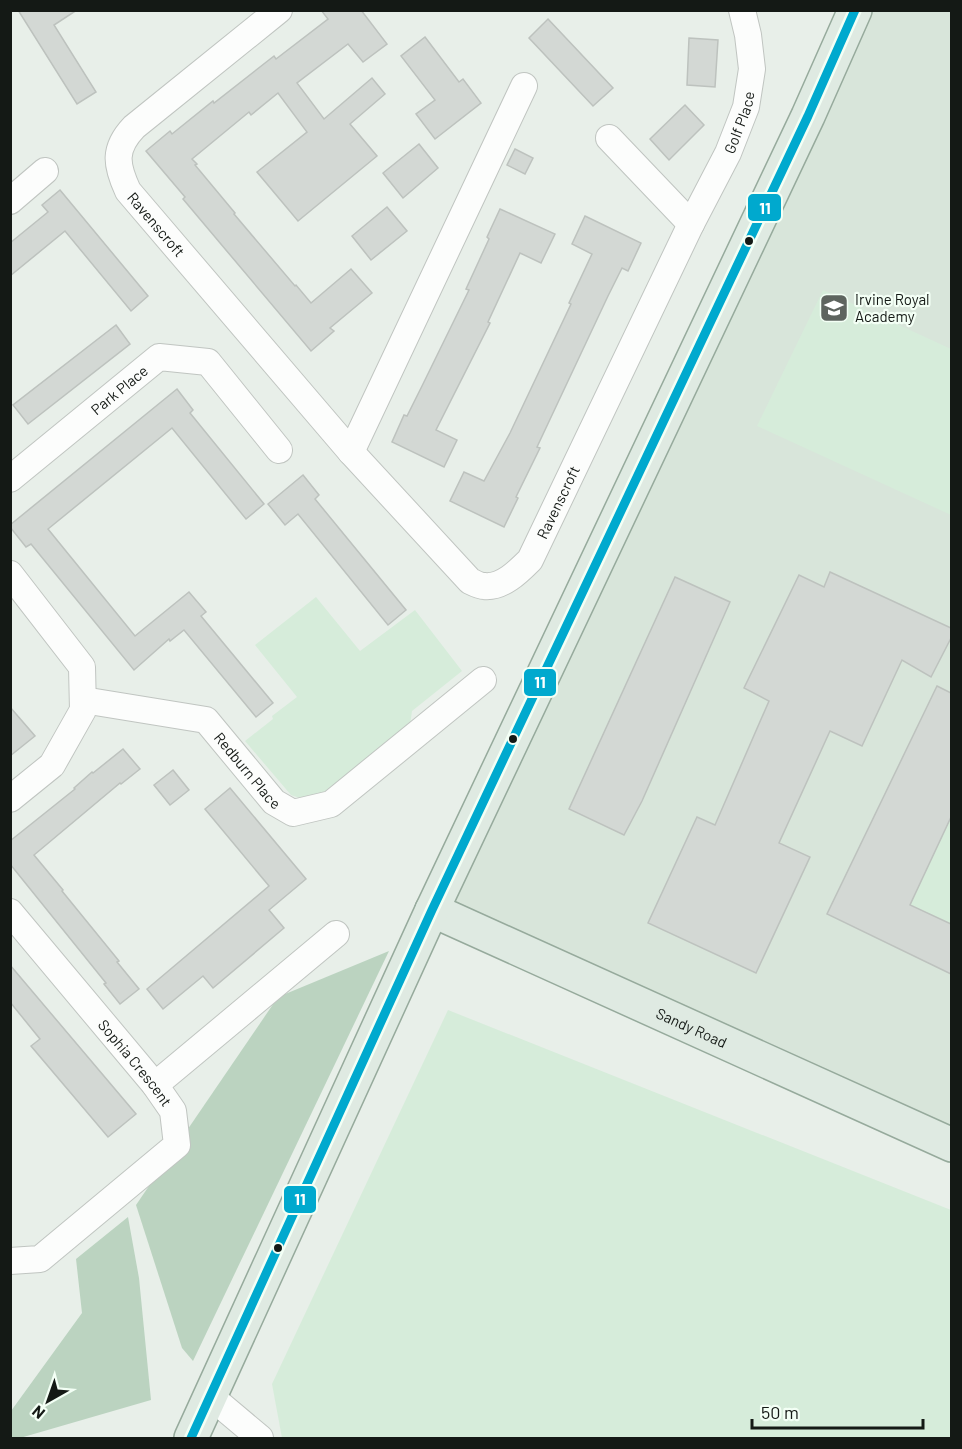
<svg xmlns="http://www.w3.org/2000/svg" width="962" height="1449" viewBox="0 0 962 1449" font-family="Barlow,sans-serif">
  <rect width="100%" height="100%" fill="#e8efe9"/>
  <path fill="#d8e5da" d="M 855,11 L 951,11 L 951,1138 L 432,910 Z"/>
  <g fill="#d6ecda">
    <path d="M 823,290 L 951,349 L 951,515 L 757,426 Z"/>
    <path d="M 316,597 L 360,651 L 415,610 L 462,671 L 412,711 L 410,725 L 311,802 L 291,795 L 245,741 L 273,719 L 272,716 L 297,697 L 255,645 Z"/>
    <path d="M 951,817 L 951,924 L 910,905 Z"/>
    <path d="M 448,1010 L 951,1210 L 951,1438 L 282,1438 L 272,1384 Z"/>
  </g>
  <g fill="#bbd3c0">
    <path d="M 389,951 L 193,1361 L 182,1348 L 136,1205 L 278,997 Z"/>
    <path d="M 128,1217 L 139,1278 L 151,1400 L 20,1438 L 11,1438 L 11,1411 L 82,1313 L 76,1259 Z"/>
  </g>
  <g fill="#d3d8d4" stroke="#bdc2be" stroke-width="1.5">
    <path d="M 18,10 L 77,10 L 54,25 L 96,92 L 77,104 Z"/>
    <path d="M 321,10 L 361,10 L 387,44 L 363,62 L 348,44 L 297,83 L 324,119 L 372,78 L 385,94 L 350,124 L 377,156 L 298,221 L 257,172 L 307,132 L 278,93 L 251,115 L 249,112 L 192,159 L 197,164 L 195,165 L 235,213 L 234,214 L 295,286 L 296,285 L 311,303 L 351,269 L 372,293 L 330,328 L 334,331 L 311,351 L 183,199 L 185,197 L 146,151 L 170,131 L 172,134 L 213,101 L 214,103 L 274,56 L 276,59 L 328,19 Z"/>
    <path d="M 548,19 L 613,88 L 593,106 L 529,38 Z"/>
    <path d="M 425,37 L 459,82 L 463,79 L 481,103 L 435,139 L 416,114 L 435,100 L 401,56 Z"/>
    <path d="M 689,38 L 718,40 L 715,87 L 687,85 Z"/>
    <path d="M 685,105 L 704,125 L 669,160 L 650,139 Z"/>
    <path d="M 419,144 L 438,168 L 403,198 L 383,173 Z"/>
    <path d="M 515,149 L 533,158 L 525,174 L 507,165 Z"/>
    <path d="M 60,190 L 148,296 L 131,311 L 65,231 L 10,276 L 10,243 L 48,212 L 42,205 Z"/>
    <path d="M 387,207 L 407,231 L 371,260 L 352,236 Z"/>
    <path d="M 500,209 L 555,234 L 541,263 L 520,253 L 488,322 L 490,323 L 436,430 L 457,440 L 444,467 L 392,442 L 404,415 L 407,416 L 422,386 L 469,290 L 466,289 L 489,239 L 487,237 Z"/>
    <path d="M 585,216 L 641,243 L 628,271 L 622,268 L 608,296 L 537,447 L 540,448 L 516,497 L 518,498 L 504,527 L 450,501 L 464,472 L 484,481 L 510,433 L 571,304 L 569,303 L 592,254 L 572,244 Z"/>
    <path d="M 116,325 L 130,344 L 28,424 L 13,405 Z"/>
    <path d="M 177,389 L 193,410 L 190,413 L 264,504 L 246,519 L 172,428 L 48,529 L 135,636 L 189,592 L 206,612 L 201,616 L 273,703 L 256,717 L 184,630 L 170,641 L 169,639 L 134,670 L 31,544 L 26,547 L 10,527 L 10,525 Z"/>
    <path d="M 303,475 L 319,495 L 315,499 L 406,610 L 388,625 L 298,514 L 285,525 L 268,504 Z"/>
    <path d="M 830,572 L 951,628 L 951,638 L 931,677 L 902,660 L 862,746 L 830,731 L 779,843 L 810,857 L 756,973 L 648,923 L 697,817 L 715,825 L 769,701 L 744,688 L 799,575 L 824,587 Z"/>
    <path d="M 675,577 L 730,602 L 642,801 L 624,835 L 569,809 Z"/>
    <path d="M 937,686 L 951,693 L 951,817 L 910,905 L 951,924 L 951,974 L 827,914 Z"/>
    <path d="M 10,707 L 35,736 L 10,756 Z"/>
    <path d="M 123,749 L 140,769 L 121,784 L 120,783 L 34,855 L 63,890 L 62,891 L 119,961 L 117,962 L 139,989 L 120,1004 L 104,984 L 106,983 L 10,864 L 10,841 L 75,789 L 74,788 L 92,772 L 93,773 Z"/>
    <path d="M 173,770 L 189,790 L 170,805 L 154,785 Z"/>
    <path d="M 230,788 L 306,879 L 269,910 L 284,928 L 213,988 L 203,976 L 163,1009 L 147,989 L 269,886 L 205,809 Z"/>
    <path d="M 10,965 L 136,1114 L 108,1137 L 31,1046 L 40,1039 L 10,1002 Z"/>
  </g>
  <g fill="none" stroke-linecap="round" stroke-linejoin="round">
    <g stroke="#c0c5c1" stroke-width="28">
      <g id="minor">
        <path id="s1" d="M 279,10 L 134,127 C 113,149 116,165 128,191 L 351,452 L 470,581 C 474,583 480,586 484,586 C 502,588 518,572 530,560 L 691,224 L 728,153 L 746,107 L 752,69 L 748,35 L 742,10"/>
        <path d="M 609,138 L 691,224"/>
        <path d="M 10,201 L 45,171"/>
        <path d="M 351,452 L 524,86"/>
        <path id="s2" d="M 10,479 L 159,357 L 208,362 L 279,450"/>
        <path d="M 10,574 L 82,667 L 83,710 L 52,765 L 10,799"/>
        <path id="s3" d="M 83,700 L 206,720 L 274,802 L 293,813 L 331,804 L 483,680"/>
        <path id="s4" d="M 10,912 L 155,1085 L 173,1111 L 177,1145 L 40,1259 L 10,1261"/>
        <path d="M 155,1085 L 336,934"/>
        <path d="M 210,1396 L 260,1438"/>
      </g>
    </g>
    <g stroke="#96aa9c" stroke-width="36">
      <g id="major">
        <path id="s5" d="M 432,910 L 952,1145"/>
        <path d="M 191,1438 L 432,910 L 808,116 L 855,10"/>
      </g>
    </g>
    <use href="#minor" stroke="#fcfdfc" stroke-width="26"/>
    <use href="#major" stroke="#dfeae2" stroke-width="33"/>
    <g stroke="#f3fff5" stroke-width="14">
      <path id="bus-1" d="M 191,1438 L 432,910 L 808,116 L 855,10"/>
    </g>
    <use href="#bus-1" stroke="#00a9ce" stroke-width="9"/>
  </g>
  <defs>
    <g id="school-square" transform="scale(1.5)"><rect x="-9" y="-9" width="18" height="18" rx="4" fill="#5e645f" stroke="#f3fff5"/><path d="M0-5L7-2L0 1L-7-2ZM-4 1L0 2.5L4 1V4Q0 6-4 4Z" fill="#fff"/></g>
  </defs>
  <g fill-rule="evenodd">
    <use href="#school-square" x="834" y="308"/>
  </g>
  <g fill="#141915" stroke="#f3fff5" stroke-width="2">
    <circle cx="749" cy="241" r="5"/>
    <circle cx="513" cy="739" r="5"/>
    <circle cx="278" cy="1248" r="5"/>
  </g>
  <g text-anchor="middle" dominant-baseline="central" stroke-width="4.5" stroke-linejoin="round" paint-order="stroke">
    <g font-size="15" fill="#141915" stroke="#f3fff5">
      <text stroke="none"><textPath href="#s1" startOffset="1330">Golf Place</textPath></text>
      <text stroke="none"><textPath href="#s1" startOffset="300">Ravenscroft</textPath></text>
      <text stroke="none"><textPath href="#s2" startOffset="141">Park Place</textPath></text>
      <text stroke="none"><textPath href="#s1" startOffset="909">Ravenscroft</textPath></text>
      <text stroke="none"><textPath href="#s3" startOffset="190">Redburn Place</textPath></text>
      <text stroke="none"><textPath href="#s5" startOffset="285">Sandy Road</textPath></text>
      <text stroke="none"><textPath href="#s4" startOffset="196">Sophia Crescent</textPath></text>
    </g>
    <g font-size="15" fill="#141915" stroke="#f3fff5" text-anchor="start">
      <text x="855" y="299">Irvine Royal<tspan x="855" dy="17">Academy</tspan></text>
    </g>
  </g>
  <g stroke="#f3fff5" stroke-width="2">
    <rect x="747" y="193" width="35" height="29" rx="6" fill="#00a9ce"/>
    <rect x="523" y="668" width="34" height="29" rx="6" fill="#00a9ce"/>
    <rect x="283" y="1185" width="34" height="29" rx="6" fill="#00a9ce"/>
  </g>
  <g font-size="16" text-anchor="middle" font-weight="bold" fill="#fff">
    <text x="765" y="214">11</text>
    <text x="540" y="688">11</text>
    <text x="300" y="1205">11</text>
  </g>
  <rect width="962" height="1449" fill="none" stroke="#141915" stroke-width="24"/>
  <g transform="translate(48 1401) rotate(220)" stroke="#f3fff5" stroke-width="4.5" paint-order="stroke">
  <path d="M0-4.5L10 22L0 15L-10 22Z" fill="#141915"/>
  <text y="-9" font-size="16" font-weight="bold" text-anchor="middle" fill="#141915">N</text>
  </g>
  <path d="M752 1419v9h171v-9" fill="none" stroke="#141915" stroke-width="3"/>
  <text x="761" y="1419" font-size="18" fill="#141915" stroke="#f3fff5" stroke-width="4.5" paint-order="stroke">50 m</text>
</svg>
